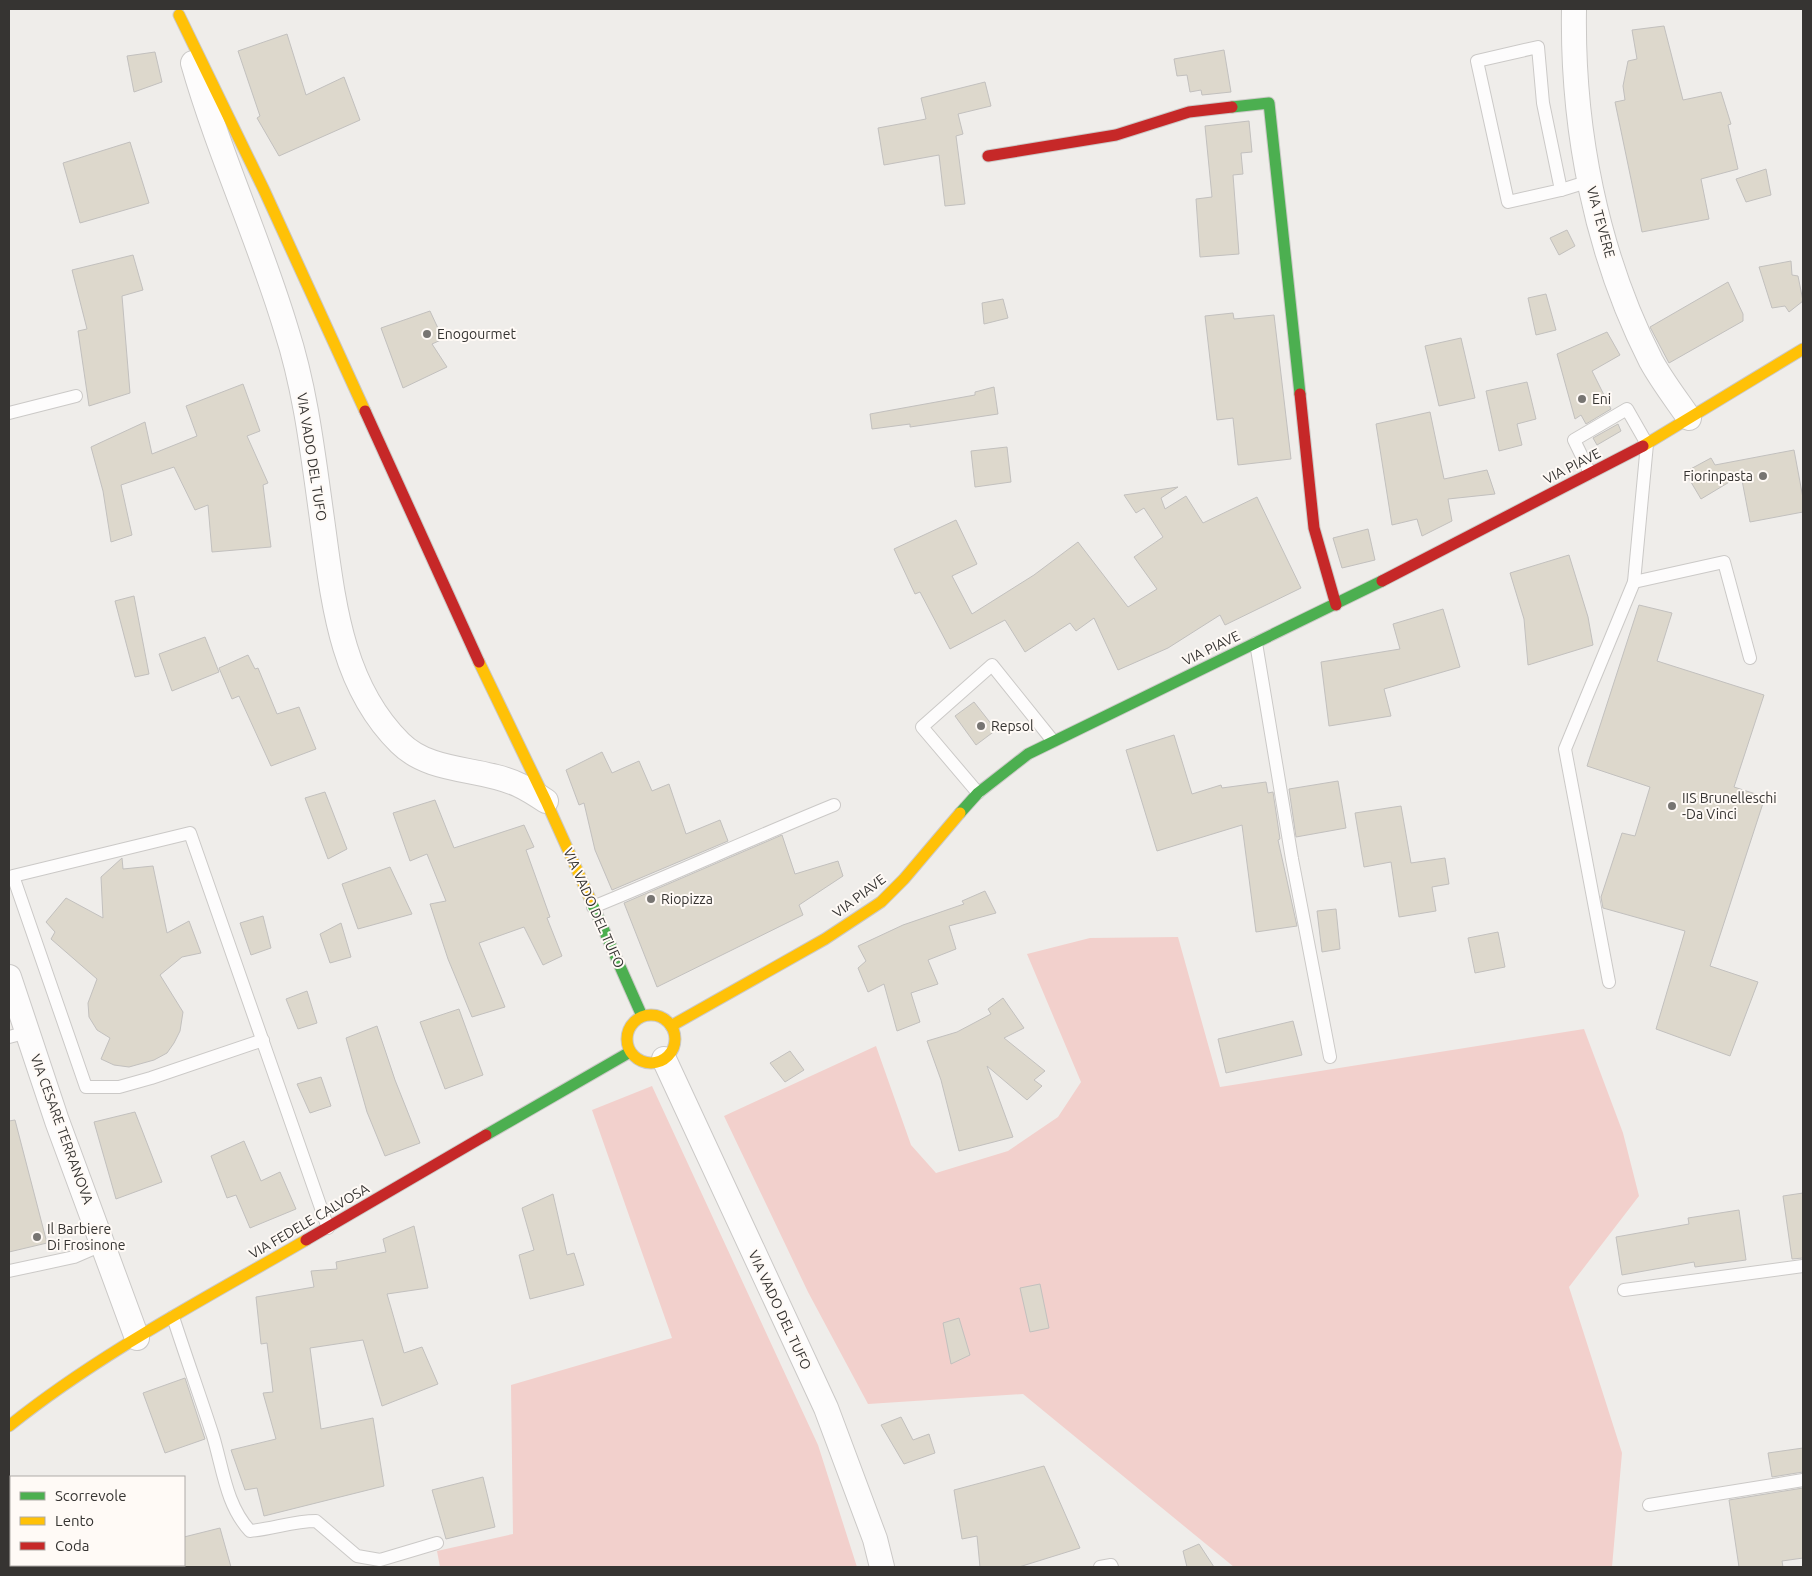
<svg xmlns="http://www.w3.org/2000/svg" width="1812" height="1576" viewBox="0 0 1812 1576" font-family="Ubuntu,sans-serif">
  <rect width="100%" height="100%" fill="#efedea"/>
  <g fill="#f2d0cc">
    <path d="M 1178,937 L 1220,1087 L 1584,1029 L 1623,1133 L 1639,1196 L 1569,1287 L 1622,1453 L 1612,1567 L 1234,1567 L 1023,1394 L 868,1404 L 808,1292 L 724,1116 L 876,1046 L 911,1145 L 936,1173 L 1008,1151 L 1058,1117 L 1081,1082 L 1027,954 L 1090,938 Z"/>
    <path d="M 652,1086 L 818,1445 L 857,1567 L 440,1567 L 437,1551 L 513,1534 L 511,1385 L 672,1338 L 592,1110 Z"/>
  </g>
  <g fill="#ddd8cc" stroke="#c2c0be">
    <path d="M 1664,26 L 1683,100 L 1721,92 L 1731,124 L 1728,125 L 1738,169 L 1701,179 L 1709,219 L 1642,232 L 1615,102 L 1625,100 L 1623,86 L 1628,61 L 1637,59 L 1632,30 Z"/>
    <path d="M 287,34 L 306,95 L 344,77 L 360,120 L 279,156 L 257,118 L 260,116 L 238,51 Z"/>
    <path d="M 1224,50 L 1231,92 L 1202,95 L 1201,90 L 1190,92 L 1187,75 L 1177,76 L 1174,59 Z"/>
    <path d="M 155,52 L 162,82 L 134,92 L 127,56 Z"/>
    <path d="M 985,82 L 991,106 L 958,114 L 963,134 L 956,136 L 965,204 L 945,206 L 939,155 L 884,165 L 878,128 L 926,119 L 921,98 Z"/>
    <path d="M 1249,121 L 1252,152 L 1241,153 L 1243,174 L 1233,175 L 1239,254 L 1200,257 L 1196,199 L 1212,197 L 1205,126 Z"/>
    <path d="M 130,142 L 149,203 L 80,223 L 63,163 Z"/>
    <path d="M 1766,169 L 1771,195 L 1746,202 L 1736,179 Z"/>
    <path d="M 1567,230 L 1575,246 L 1559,255 L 1550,238 Z"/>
    <path d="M 133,255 L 143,290 L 122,296 L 130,393 L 89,406 L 78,331 L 87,329 L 72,270 Z"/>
    <path d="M 1791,261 L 1792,275 L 1798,276 L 1803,301 L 1789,312 L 1785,306 L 1772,308 L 1759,267 Z"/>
    <path d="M 1728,282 L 1743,314 L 1743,321 L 1669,363 L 1650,327 Z"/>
    <path d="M 1546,294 L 1556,330 L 1536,335 L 1528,298 Z"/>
    <path d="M 1003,299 L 1008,318 L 984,324 L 982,303 Z"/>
    <path d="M 430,311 L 443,339 L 432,344 L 447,367 L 403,388 L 381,328 Z"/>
    <path d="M 1233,313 L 1234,319 L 1274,315 L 1291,459 L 1238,465 L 1233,418 L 1217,420 L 1205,316 Z"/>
    <path d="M 1607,332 L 1620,355 L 1592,371 L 1611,409 L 1586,424 L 1581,415 L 1575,419 L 1557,354 Z"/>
    <path d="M 1461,338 L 1475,398 L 1439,406 L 1425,346 Z"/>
    <path d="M 1527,382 L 1536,419 L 1517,424 L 1522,445 L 1499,451 L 1486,391 Z"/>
    <path d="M 243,384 L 260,431 L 247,436 L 268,483 L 263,485 L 271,547 L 212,552 L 208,505 L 195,510 L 174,467 L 121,485 L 132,535 L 111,542 L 103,491 L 91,447 L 145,422 L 152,454 L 197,436 L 186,406 Z"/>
    <path d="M 994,387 L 998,414 L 910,427 L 910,424 L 872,429 L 870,414 L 975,395 L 975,392 Z"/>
    <path d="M 1430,412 L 1444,479 L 1487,470 L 1495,494 L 1448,499 L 1452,521 L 1422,536 L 1417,519 L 1392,525 L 1376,424 Z"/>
    <path d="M 1618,424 L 1621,431 L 1597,445 L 1593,438 Z"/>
    <path d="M 1007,447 L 1011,482 L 975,487 L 971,451 Z"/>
    <path d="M 1794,450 L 1803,498 L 1803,512 L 1750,522 L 1741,475 L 1701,499 L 1685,472 L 1711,458 L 1715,465 Z"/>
    <path d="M 1178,487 L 1161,498 L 1165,509 L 1186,496 L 1203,523 L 1257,497 L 1301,588 L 1225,625 L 1220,615 L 1168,648 L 1118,670 L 1094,618 L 1076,631 L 1070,623 L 1025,652 L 1005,620 L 950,649 L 920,592 L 915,594 L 894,549 L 956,520 L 977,564 L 952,576 L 972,614 L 1034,575 L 1078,542 L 1128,607 L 1157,589 L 1134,557 L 1163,537 L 1144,508 L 1136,513 L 1124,495 Z"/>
    <path d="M 1368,529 L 1375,560 L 1342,568 L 1333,538 Z"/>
    <path d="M 1569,555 L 1588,617 L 1593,645 L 1528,665 L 1524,619 L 1510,573 Z"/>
    <path d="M 134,596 L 149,674 L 135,677 L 115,601 Z"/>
    <path d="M 1639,605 L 1672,613 L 1657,661 L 1764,695 L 1734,787 L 1765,797 L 1710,966 L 1758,982 L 1730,1056 L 1656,1029 L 1685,931 L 1603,908 L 1601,897 L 1622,833 L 1635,836 L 1650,787 L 1587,766 Z"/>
    <path d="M 1443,609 L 1460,667 L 1384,689 L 1391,716 L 1329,726 L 1321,662 L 1400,649 L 1393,624 Z"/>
    <path d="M 205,637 L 219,672 L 172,691 L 159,654 Z"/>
    <path d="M 248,655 L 255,669 L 258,668 L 277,714 L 299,707 L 316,749 L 271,766 L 239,696 L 232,699 L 219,668 Z"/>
    <path d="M 974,702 L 996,730 L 976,745 L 955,716 Z"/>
    <path d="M 1174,735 L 1192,794 L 1221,785 L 1222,788 L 1266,782 L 1268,793 L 1273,792 L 1280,839 L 1278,840 L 1297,926 L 1256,932 L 1242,825 L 1157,851 L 1126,750 Z"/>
    <path d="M 602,752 L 612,773 L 639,761 L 652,791 L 669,784 L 686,834 L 720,820 L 728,841 L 612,890 L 595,850 L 584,803 L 579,805 L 566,770 Z"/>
    <path d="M 1338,781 L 1346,828 L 1296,837 L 1289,789 Z"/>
    <path d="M 325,792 L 347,849 L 328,859 L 305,798 Z"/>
    <path d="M 435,800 L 454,848 L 524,825 L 534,847 L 526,850 L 550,917 L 547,918 L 562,956 L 543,965 L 524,927 L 479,943 L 505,1007 L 472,1017 L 448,959 L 430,904 L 446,901 L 427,854 L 410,861 L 393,813 Z"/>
    <path d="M 1401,806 L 1411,863 L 1445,858 L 1449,884 L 1432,887 L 1436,911 L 1399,917 L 1391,862 L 1364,867 L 1355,813 Z"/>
    <path d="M 782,835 L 795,874 L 838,861 L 843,876 L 799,905 L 803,915 L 657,987 L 624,903 Z"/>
    <path d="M 122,858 L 123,869 L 153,866 L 167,933 L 189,921 L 201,953 L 182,957 L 160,975 L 183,1012 L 180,1031 L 174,1043 L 167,1053 L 154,1060 L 129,1067 L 114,1065 L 101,1059 L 110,1038 L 97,1030 L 89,1017 L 88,1003 L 97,979 L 51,939 L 55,932 L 46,922 L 66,898 L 103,918 L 101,877 Z"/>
    <path d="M 390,867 L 412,914 L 358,929 L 342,884 Z"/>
    <path d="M 985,891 L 996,913 L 949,926 L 956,949 L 928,960 L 938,984 L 911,993 L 920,1022 L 897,1031 L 884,984 L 868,992 L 858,968 L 866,961 L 858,946 L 903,925 L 964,904 L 962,901 Z"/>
    <path d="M 1336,909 L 1340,949 L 1322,952 L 1317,911 Z"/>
    <path d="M 263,916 L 271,948 L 251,955 L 240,923 Z"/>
    <path d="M 341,923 L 351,957 L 330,963 L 320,934 Z"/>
    <path d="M 1498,932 L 1505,967 L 1475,973 L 1468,938 Z"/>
    <path d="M 307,991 L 317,1023 L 298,1029 L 286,999 Z"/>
    <path d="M 1003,998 L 1024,1028 L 1004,1038 L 1045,1071 L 1034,1080 L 1042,1086 L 1027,1100 L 987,1066 L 1013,1137 L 959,1151 L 941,1080 L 927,1041 L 957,1032 L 991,1014 L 988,1009 Z"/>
    <path d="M 459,1009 L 483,1075 L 445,1089 L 420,1022 Z"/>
    <path d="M 1293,1021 L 1302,1055 L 1226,1073 L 1218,1039 Z"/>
    <path d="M 377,1026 L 395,1080 L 420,1143 L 385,1156 L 367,1112 L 346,1038 Z"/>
    <path d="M 790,1051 L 804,1070 L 785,1082 L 770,1063 Z"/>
    <path d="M 321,1077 L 331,1106 L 310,1113 L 297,1084 Z"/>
    <path d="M 135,1112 L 162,1182 L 116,1199 L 94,1122 Z"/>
    <path d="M 15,1120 L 47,1243 L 9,1252 L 9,1121 Z"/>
    <path d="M 244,1141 L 261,1181 L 280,1172 L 296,1209 L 250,1228 L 236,1195 L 227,1198 L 211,1156 Z"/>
    <path d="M 1803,1193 L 1803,1258 L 1792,1259 L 1783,1196 Z"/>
    <path d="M 553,1194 L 567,1255 L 574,1253 L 584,1285 L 530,1299 L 519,1255 L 534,1250 L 522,1208 Z"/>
    <path d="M 1739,1210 L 1746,1260 L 1695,1267 L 1694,1262 L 1622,1275 L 1616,1237 L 1689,1224 L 1688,1218 Z"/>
    <path d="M 414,1226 L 428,1288 L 387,1294 L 404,1353 L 422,1347 L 438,1384 L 382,1406 L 363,1340 L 310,1348 L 321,1429 L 373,1418 L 384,1486 L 264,1516 L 257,1488 L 245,1490 L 231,1450 L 276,1439 L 263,1393 L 273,1392 L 267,1343 L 261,1344 L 256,1297 L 314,1287 L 311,1271 L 337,1269 L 336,1262 L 386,1252 L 383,1239 Z"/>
    <path d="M 1040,1284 L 1049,1328 L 1030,1332 L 1020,1288 Z"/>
    <path d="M 959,1318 L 970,1355 L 951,1364 L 943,1323 Z"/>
    <path d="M 185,1378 L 205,1439 L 165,1453 L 143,1393 Z"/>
    <path d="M 901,1417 L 913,1440 L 929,1434 L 935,1453 L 904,1464 L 881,1425 Z"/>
    <path d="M 1803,1448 L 1803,1472 L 1772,1477 L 1768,1453 Z"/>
    <path d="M 1044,1466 L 1080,1548 L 1019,1567 L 980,1567 L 977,1536 L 962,1539 L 954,1490 Z"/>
    <path d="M 483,1477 L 495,1527 L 446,1539 L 432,1490 Z"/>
    <path d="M 1803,1488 L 1803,1558 L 1782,1561 L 1783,1567 L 1739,1567 L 1729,1500 Z"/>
    <path d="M 220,1528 L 231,1567 L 184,1567 L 184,1537 Z"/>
    <path d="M 1199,1544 L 1214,1567 L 1187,1567 L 1183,1551 Z"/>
  </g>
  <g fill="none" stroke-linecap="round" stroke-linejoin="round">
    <g stroke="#cbc9c7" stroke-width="14">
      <g id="lane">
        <path d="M 1538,47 L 1543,103 L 1561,190 L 1508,202 L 1477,61 Z"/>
        <path d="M 1561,190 L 1590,181"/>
        <path d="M 9,413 L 76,396"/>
        <path d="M 1590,473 L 1574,440 L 1627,409 L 1647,444 L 1634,582 L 1724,562 L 1750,658"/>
        <path d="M 1256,643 L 1292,859 L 1330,1057"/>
        <path d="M 978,793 L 922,727 L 992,665 L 1053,741"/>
        <path d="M 593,907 C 674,874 753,838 834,805"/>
        <path d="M 1609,982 L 1565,749 L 1634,582"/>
        <path d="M 9,1037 L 28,1032"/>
        <path d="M 263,1040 L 151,1078 L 119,1087 L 86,1087 L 13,876 L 190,833 L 328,1228"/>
        <path d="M 9,1271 L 74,1257 L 104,1244"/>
        <path d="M 1624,1290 L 1803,1266"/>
        <path d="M 173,1317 C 186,1357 200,1396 213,1436 C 223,1469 226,1505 250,1531 C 273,1529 293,1521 316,1521 L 357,1556 L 380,1560 L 437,1543"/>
        <path d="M 1649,1505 L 1803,1480"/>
        <path d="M 1100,1567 L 1111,1565 L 1112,1567"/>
      </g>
    </g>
    <g stroke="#cbc9c7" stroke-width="26">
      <g id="street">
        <path d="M 1574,9 C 1572,129 1596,253 1651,361 C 1662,381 1676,399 1689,418"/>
        <path d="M 193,63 C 219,154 259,239 286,329 C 306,391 313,455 322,519 C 333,598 340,684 400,743 C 431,774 482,767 519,785 C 528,789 537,795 546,801"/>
        <path d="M 9,977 L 57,1121 L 137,1338"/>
        <path d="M 664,1059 L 826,1408 L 875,1539 L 882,1567"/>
      </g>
    </g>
    <g stroke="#cbc9c7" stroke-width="13">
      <g id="fast">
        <path d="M 1232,107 L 1269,103 L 1300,394"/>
        <path d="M 960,813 L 978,793 L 1028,754 L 1382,581"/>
        <path d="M 591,901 L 642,1016"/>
        <path d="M 486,1135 L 630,1052"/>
      </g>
    </g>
    <g stroke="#cbc9c7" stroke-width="13">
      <g id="slow">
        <path d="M 179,15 L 264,190 L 365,411"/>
        <path d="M 1643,446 L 1803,349"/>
        <path d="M 479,662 L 546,801 L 591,901"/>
        <circle cx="651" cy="1039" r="24"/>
        <path d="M 671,1026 L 825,939 L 881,902 L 904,879 L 960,813"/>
        <path d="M 9,1426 C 100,1353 206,1298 306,1240"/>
      </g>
    </g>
    <g stroke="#cbc9c7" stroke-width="13">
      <g id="jam">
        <path d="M 988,156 L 1116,135 L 1189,112 L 1232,107"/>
        <path d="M 1300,394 L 1314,528 L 1336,605"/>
        <path d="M 365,411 L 479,662"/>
        <path d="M 1382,581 L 1643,446"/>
        <path d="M 306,1240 L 486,1135"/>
      </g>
    </g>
    <use href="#lane" stroke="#fdfcfc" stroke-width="12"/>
    <use href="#street" stroke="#fdfcfc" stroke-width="24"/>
    <use href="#fast" stroke="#4caf50" stroke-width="11"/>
    <use href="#slow" stroke="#ffc107" stroke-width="11"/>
    <use href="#jam" stroke="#c62828" stroke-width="11"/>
  </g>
  <g fill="#777572" stroke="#fffaf6" stroke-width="2">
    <circle cx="427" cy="334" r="5"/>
    <circle cx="1582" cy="399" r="5"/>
    <circle cx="1763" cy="476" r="5"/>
    <circle cx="981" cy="726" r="5"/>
    <circle cx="1672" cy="806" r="5"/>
    <circle cx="651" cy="899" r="5"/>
    <circle cx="37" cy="1237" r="5"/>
  </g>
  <g text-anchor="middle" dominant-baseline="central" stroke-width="4" stroke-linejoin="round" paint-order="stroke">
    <g font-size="14" fill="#363432" stroke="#fffaf6">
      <text transform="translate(1601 222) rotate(75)">VIA TEVERE</text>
      <text transform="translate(312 457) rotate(81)">VIA VADO DEL TUFO</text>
      <text transform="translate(1572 466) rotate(-27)">VIA PIAVE</text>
      <text transform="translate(1211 648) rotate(-26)">VIA PIAVE</text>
      <text transform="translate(859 896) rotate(-37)">VIA PIAVE</text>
      <text transform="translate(594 908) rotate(66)">VIA VADO DEL TUFO</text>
      <text transform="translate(62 1129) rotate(70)">VIA CESARE TERRANOVA</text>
      <text transform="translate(309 1221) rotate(-30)">VIA FEDELE CALVOSA</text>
      <text transform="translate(780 1310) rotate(65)">VIA VADO DEL TUFO</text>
    </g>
    <g font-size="14" fill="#363432" stroke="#fffaf6" text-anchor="start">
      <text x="437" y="334">Enogourmet</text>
      <text x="1592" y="399">Eni</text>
      <text x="1753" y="476" text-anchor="end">Fiorinpasta</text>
      <text x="991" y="726">Repsol</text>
      <text x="1682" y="798">IIS Brunelleschi<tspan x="1682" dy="16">-Da Vinci</tspan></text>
      <text x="661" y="899">Riopizza</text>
      <text x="47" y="1229">Il Barbiere<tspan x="47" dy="16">Di Frosinone</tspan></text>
    </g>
  </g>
  <rect width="1812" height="1576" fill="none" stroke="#363432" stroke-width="20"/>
  <rect x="10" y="1476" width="175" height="90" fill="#fffaf6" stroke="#afaba8"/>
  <rect x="20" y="1492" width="25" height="8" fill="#4caf50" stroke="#afaba8"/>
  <text x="55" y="1501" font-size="15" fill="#363432">Scorrevole</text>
  <rect x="20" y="1517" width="25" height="8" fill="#ffc107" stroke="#afaba8"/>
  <text x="55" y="1526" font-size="15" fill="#363432">Lento</text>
  <rect x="20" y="1542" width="25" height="8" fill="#c62828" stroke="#afaba8"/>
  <text x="55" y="1551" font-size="15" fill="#363432">Coda</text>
</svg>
